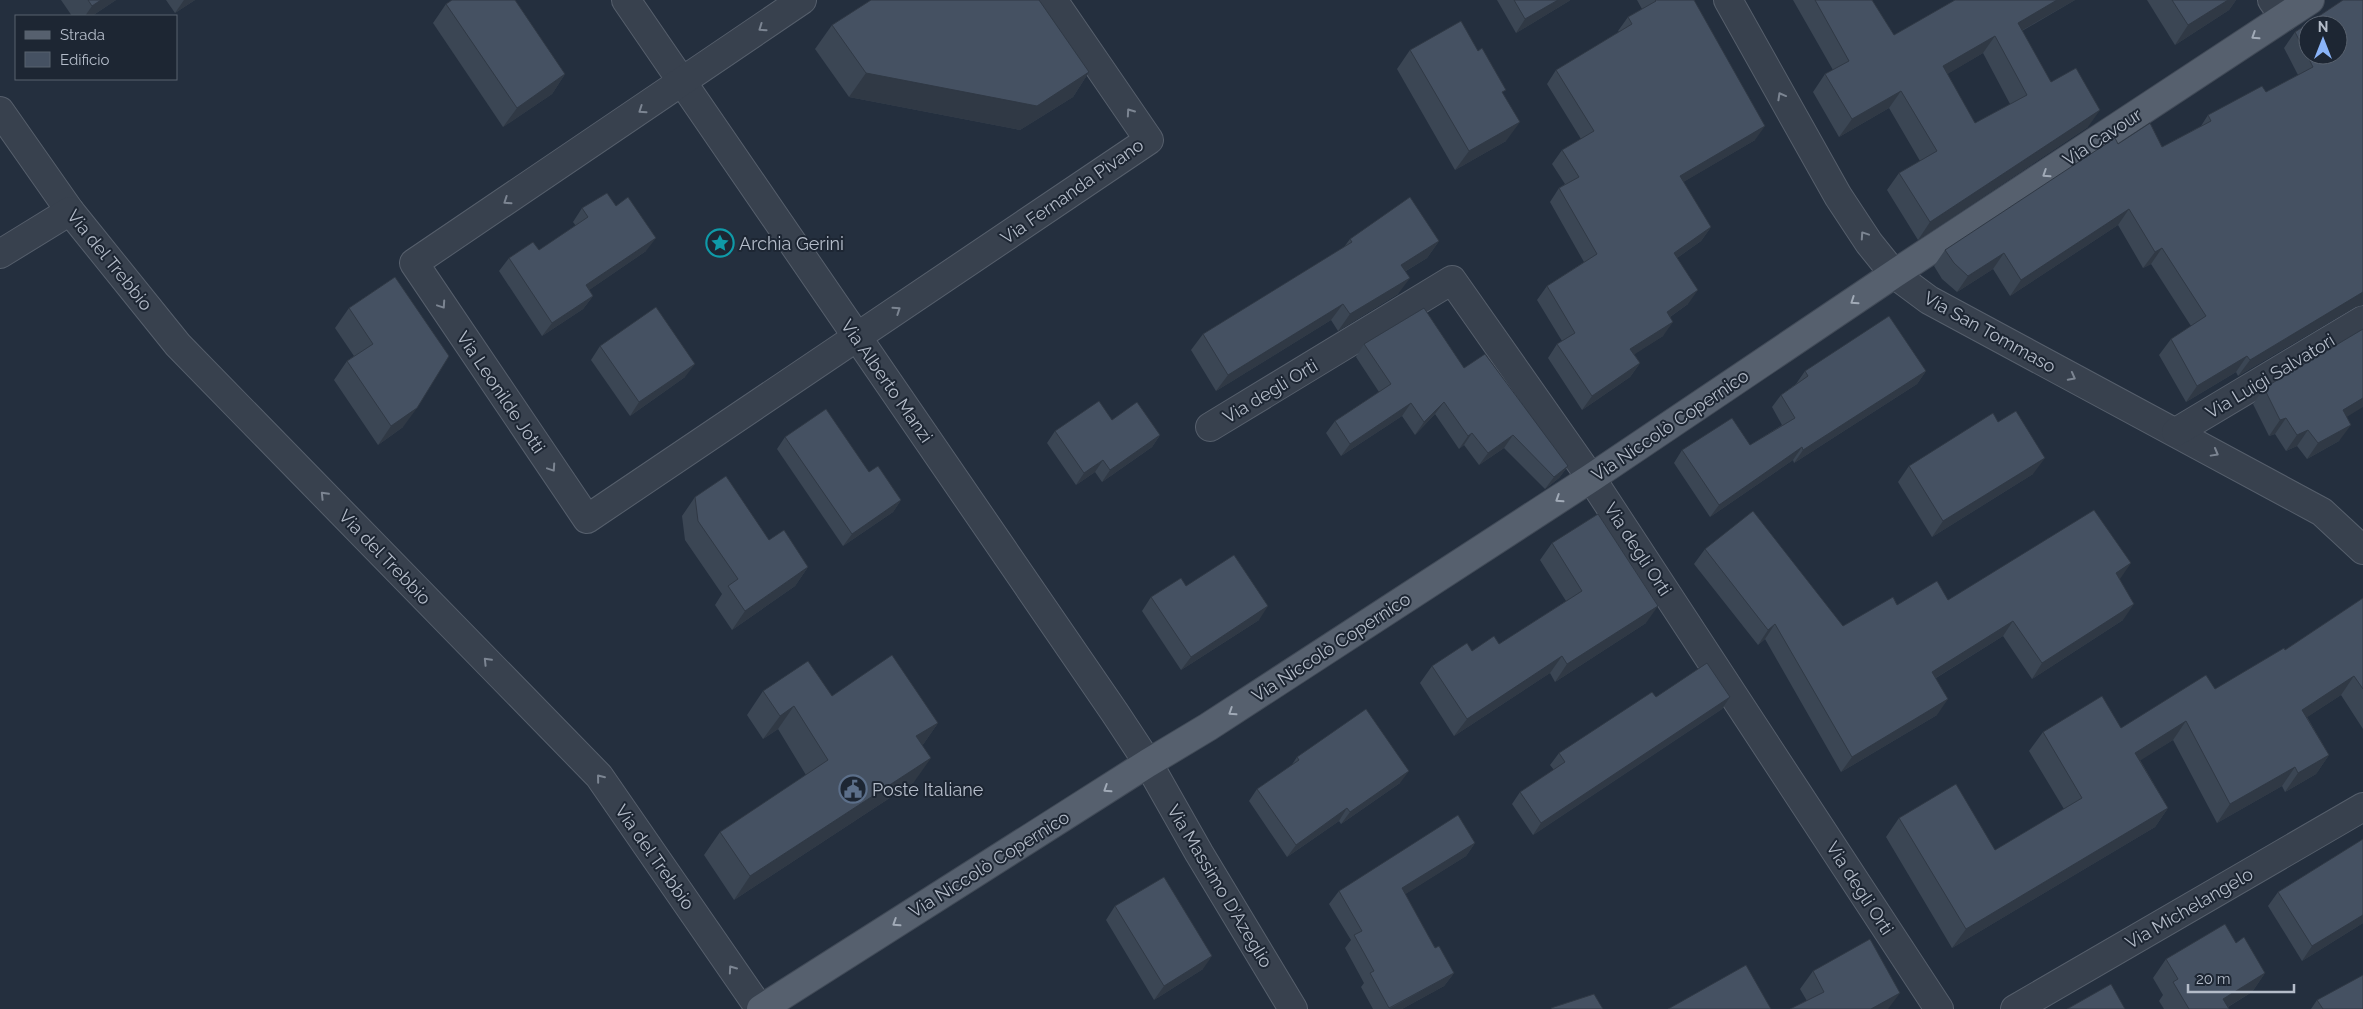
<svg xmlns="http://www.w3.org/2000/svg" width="2363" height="1009" viewBox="0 0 2363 1009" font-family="Raleway,sans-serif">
  <rect width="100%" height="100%" fill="#242f3e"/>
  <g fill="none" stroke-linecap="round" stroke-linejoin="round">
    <g stroke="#565f6c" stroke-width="30">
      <g id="minor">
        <path d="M 626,0 L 1115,713 L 1148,763 L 1199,853 L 1293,1009"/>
        <path d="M 802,0 L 414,263 L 587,519 L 1149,140 L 1053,0"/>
        <path d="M 1728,0 L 1838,196 L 1869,243 L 1894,274 L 1929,300 L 2322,512 L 2363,550"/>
        <path d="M 2272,0 L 2284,17"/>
        <path d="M 0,111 L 70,211 L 178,345 L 599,776 L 760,1009"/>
        <path d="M 0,254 L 70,211"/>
        <path d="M 1210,427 L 1452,280 L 1591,478 L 1939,1009"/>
        <path d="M 2176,432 L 2363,320"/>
        <path d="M 2015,1009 L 2363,807"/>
      </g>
    </g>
    <g stroke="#414a57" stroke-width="30">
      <path id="major" d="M 761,1009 L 1148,763 L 1208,727 L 1591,478 L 1894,274 L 2310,0"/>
    </g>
    <use href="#minor" stroke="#38414e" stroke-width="28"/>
    <use href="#major" stroke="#56606e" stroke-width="28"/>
  </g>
  <g fill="#3b4654" fill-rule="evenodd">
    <path d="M 61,0 L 116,0 L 92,16 L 72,16 Z"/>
    <path d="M 166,0 L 195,0 L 175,13 Z"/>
    <path d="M 1497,0 L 1570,0 L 1569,1 L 1516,33 Z"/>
    <path d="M 1637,0 L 1694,0 L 1755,140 L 1683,182 L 1711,227 L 1701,241 L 1677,258 L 1688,304 L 1670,317 L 1663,336 L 1634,354 L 1640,363 L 1630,377 L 1582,410 L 1548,358 L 1557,344 L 1562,341 L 1537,300 L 1547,286 L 1584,262 L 1550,202 L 1559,188 L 1565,184 L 1552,164 L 1562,150 L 1581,139 L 1547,84 L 1556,70 L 1619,32 L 1618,31 L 1628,17 L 1642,9 Z"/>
    <path d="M 1793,0 L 1872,0 L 1894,35 L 1955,0 L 2075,0 L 2022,31 L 2051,82 L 2088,127 L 1918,240 L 1887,190 L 1899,173 L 1920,161 L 1889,108 L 1839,137 L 1813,92 L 1825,74 L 1833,70 ZM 1983,53 L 2010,104 L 1975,123 L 1947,74 Z"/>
    <path d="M 2147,0 L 2236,0 L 2229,10 L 2175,45 Z"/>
    <path d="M 2363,0 L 2363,305 L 2355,307 L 2238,376 L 2236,372 L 2186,402 L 2159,355 L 2171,339 L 2191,326 L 2151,264 L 2143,268 L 2118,225 L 2010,296 L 1993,269 L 1957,292 L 1942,279 L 1934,266 L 1945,250 L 2118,144 L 2162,147 L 2201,126 L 2208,115 L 2266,92 L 2298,75 L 2284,48 L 2295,32 Z"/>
    <path d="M 446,4 L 565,74 L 552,94 L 503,127 L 433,23 Z"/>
    <path d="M 832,25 L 1089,72 L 1073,97 L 1020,130 L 849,97 L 815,49 Z"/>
    <path d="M 1410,50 L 1478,51 L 1503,94 L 1506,141 L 1455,170 L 1397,69 Z"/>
    <path d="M 582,208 L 646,251 L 589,290 L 593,296 L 583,309 L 542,336 L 499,271 L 509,258 L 539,250 L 576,226 L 573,222 Z"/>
    <path d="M 1350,239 L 1439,241 L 1427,258 L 1406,271 L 1398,294 L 1338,331 L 1331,320 L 1216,391 L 1191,350 L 1203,334 L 1344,247 Z"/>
    <path d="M 395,277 L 403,427 L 378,445 L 334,380 L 347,361 L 354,356 L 335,328 L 349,308 Z"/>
    <path d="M 1364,344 L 1464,368 L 1568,466 L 1559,478 L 1545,489 L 1504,448 L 1479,465 L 1464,445 L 1459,449 L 1435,414 L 1415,435 L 1402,416 L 1341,456 L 1326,433 L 1335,421 L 1379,392 L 1356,357 Z"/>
    <path d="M 600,346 L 685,377 L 630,416 L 591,360 Z"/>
    <path d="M 1805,371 L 1926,371 L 1917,384 L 1794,463 L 1793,460 L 1710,517 L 1674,463 L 1682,450 L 1750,445 L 1782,425 L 1772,407 L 1781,395 L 1796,384 Z"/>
    <path d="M 2264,388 L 2347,417 L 2339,441 L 2307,459 L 2297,446 L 2286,451 L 2275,434 L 2269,436 L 2253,404 Z"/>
    <path d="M 1112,420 L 1160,435 L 1152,447 L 1102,482 L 1095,472 L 1076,485 L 1047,443 L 1055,431 Z"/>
    <path d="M 1998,422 L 2033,474 L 1932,537 L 1898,482 L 1909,466 Z"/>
    <path d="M 785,437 L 869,472 L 901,500 L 893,512 L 843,546 L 777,449 Z"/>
    <path d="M 695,497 L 769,540 L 808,567 L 795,586 L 732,630 L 715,605 L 722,594 L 685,540 L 682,516 Z"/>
    <path d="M 1552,543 L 1646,623 L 1555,682 L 1550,673 L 1454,736 L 1420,683 L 1432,666 L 1472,651 L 1499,644 L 1566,601 L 1540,560 Z"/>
    <path d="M 1705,549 L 1843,626 L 1897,605 L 1948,600 L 2120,579 L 2123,620 L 2032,679 L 2003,636 L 1936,678 L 1937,715 L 1841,772 L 1765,639 L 1758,645 L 1694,564 Z"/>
    <path d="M 1151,597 L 1259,620 L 1181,670 L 1142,611 Z"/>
    <path d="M 2363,598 L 2363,729 L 2341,695 L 2307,717 L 2329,755 L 2316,774 L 2285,792 L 2282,786 L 2217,823 L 2173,740 L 2140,760 L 2168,808 L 2155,827 L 1952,948 L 1886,837 L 1899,818 L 1995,850 L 2064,809 L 2029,751 L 2043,732 L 2121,728 L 2215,689 L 2285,650 Z"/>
    <path d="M 763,691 L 832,696 L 938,723 L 922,746 L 914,782 L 734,900 L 704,855 L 720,832 L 806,775 L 778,729 L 763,739 L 747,715 Z"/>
    <path d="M 1656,697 L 1730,697 L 1722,709 L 1533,835 L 1512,804 L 1520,792 L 1554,770 L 1550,765 L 1559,753 Z"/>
    <path d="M 1297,757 L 1400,783 L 1341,824 L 1339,821 L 1287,857 L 1249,801 L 1257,789 L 1291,766 Z"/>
    <path d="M 2363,839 L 2363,923 L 2302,961 L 2268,906 L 2278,892 Z"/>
    <path d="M 1475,843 L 1466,856 L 1405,894 L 1435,948 L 1454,973 L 1444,986 L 1402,1009 L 1373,1009 L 1361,987 L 1364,983 L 1345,948 L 1351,940 L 1329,904 L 1339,891 Z"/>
    <path d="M 1115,906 L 1203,969 L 1154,1000 L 1106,920 Z"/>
    <path d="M 2236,943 L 2265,973 L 2252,992 L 2228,1007 L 2229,1009 L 2164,1009 L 2159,1001 L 2163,995 L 2153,978 L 2166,959 Z"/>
    <path d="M 1813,971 L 1888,1009 L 1807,1001 L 1800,989 Z"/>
    <path d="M 2317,1000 L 2363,1009 L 2311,1009 Z"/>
  </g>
  <g fill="#303945">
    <path d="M 101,0 L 116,0 L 92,16 L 85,16 L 92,6 Z"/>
    <path d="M 184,0 L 195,0 L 175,13 Z"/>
    <path d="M 1558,0 L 1570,0 L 1569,1 L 1516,33 L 1525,19 Z"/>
    <path d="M 2057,0 L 2075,0 L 2005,40 L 2018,23 Z"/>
    <path d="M 2228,0 L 2236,0 L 2229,10 L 2175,45 L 2188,25 Z"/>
    <path d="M 1995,36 L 1983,53 L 1931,84 L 1943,66 Z"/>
    <path d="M 1089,72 L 1073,97 L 1020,130 L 849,97 L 866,73 Z"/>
    <path d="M 565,74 L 552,94 L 503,127 L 517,108 Z"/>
    <path d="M 1901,91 L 1889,108 L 1839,137 L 1852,119 Z"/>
    <path d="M 2100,110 L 2088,127 L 1918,240 L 1930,222 Z"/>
    <path d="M 1520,122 L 1506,141 L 1455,170 L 1469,151 Z"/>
    <path d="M 1765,126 L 1755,140 L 1670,190 L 1680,176 Z"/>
    <path d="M 2129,209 L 2118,225 L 2010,296 L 2021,280 Z"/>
    <path d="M 1711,227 L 1701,241 L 1664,267 L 1674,253 Z"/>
    <path d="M 656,238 L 646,251 L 576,299 L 586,285 Z"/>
    <path d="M 1439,241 L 1427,258 L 1389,281 L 1401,265 Z"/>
    <path d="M 2162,248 L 2151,264 L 2143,268 L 2155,252 Z"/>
    <path d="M 2004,253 L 1993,269 L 1957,292 L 1968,276 Z"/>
    <path d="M 1410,278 L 1398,294 L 1338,331 L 1350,314 Z"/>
    <path d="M 1698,290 L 1688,304 L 1657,326 L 1667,312 Z"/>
    <path d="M 2363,292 L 2363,305 L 2355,307 L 2238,376 L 2250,360 Z"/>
    <path d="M 593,296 L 583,309 L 542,336 L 552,323 Z"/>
    <path d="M 1343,304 L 1331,320 L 1216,391 L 1228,375 Z"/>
    <path d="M 1673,322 L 1663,336 L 1621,363 L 1630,349 Z"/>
    <path d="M 2247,356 L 2236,372 L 2186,402 L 2197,386 Z"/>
    <path d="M 1640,363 L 1630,377 L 1582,410 L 1592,396 Z"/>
    <path d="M 695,364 L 685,377 L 630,416 L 639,402 Z"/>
    <path d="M 1926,371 L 1917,384 L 1794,463 L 1803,450 Z"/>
    <path d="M 2363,398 L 2363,407 L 2332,426 L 2343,410 Z"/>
    <path d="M 1444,402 L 1435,414 L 1415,435 L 1424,422 Z"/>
    <path d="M 1411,403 L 1402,416 L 1341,456 L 1350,444 Z"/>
    <path d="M 417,408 L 403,427 L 378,445 L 391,426 Z"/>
    <path d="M 2286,418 L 2275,434 L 2269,436 L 2280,420 Z"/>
    <path d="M 2351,425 L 2339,441 L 2307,459 L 2318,443 Z"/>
    <path d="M 2308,430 L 2297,446 L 2286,451 L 2297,435 Z"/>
    <path d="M 1472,433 L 1464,445 L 1459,449 L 1468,436 Z"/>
    <path d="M 1160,435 L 1152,447 L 1102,482 L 1110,470 Z"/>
    <path d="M 1513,435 L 1504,448 L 1479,465 L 1488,453 Z"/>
    <path d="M 1802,447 L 1793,460 L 1710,517 L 1719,505 Z"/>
    <path d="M 2045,458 L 2033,474 L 1932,537 L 1943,521 Z"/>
    <path d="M 1103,460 L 1095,472 L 1076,485 L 1084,473 Z"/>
    <path d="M 1568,466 L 1559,478 L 1545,489 L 1554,477 Z"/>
    <path d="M 901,500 L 893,512 L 843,546 L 852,534 Z"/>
    <path d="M 2131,563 L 2120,579 L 2106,588 L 2116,573 Z"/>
    <path d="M 808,567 L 795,586 L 732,630 L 745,611 Z"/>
    <path d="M 2134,604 L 2123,620 L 2032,679 L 2042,663 Z"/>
    <path d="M 1268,606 L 1259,620 L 1181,670 L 1191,657 Z"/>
    <path d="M 1658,606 L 1646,623 L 1555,682 L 1567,664 Z"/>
    <path d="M 2013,621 L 2003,636 L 1921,687 L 1932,672 Z"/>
    <path d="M 1775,624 L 1765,639 L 1758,645 L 1768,630 Z"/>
    <path d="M 1562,656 L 1550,673 L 1454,736 L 1467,719 Z"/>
    <path d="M 2354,676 L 2341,695 L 2289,729 L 2302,710 Z"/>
    <path d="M 1730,697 L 1722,709 L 1533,835 L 1541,823 Z"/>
    <path d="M 1948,699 L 1937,715 L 1841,772 L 1852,757 Z"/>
    <path d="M 794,706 L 778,729 L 763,739 L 780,716 Z"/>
    <path d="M 2186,721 L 2173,740 L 2122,772 L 2135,753 Z"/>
    <path d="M 938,723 L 922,746 L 916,736 Z"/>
    <path d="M 2329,755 L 2316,774 L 2285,792 L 2298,773 Z"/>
    <path d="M 931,758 L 914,782 L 734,900 L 750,876 Z"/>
    <path d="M 2295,767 L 2282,786 L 2217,823 L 2230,804 Z"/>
    <path d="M 1409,771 L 1400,783 L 1341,824 L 1350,812 Z"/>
    <path d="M 1347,808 L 1339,821 L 1287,857 L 1296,845 Z"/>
    <path d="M 2168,808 L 2155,827 L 1952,948 L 1966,929 Z"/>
    <path d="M 1475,843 L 1466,856 L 1393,902 L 1402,888 Z"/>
    <path d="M 2363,915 L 2363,923 L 2302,961 L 2312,946 Z"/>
    <path d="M 1212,956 L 1203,969 L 1154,1000 L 1164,986 Z"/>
    <path d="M 1454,973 L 1444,986 L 1402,1009 L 1389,1009 Z"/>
    <path d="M 2265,973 L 2252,992 L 2224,1009 L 2223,999 Z"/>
    <path d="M 1900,993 L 1888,1009 L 1871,1009 Z"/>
  </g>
  <g fill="#455162" stroke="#303945" fill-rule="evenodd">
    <path d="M 88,0 L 101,0 L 92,6 Z"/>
    <path d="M 452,0 L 515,0 L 565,74 L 517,108 L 446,4 Z"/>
    <path d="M 871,0 L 1039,0 L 1089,72 L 1037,106 L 866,73 L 832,25 Z"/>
    <path d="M 1514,0 L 1558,0 L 1525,19 Z"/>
    <path d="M 1655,0 L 1694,0 L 1765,126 L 1680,176 L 1711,227 L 1674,253 L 1698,290 L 1667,312 L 1673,322 L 1630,349 L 1640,363 L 1592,396 L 1557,344 L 1575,333 L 1547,286 L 1597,254 L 1559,188 L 1579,177 L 1562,150 L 1594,131 L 1556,70 L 1632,24 L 1628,17 L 1656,1 Z"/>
    <path d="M 1815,0 L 1872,0 L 1894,35 L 1955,0 L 2057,0 L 2018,23 L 2051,82 L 2076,68 L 2100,110 L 1930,222 L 1899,173 L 1937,151 L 1901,91 L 1852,119 L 1825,74 L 1849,61 ZM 1995,36 L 2027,95 L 1975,123 L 1943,66 Z"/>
    <path d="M 2172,0 L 2228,0 L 2188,25 Z"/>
    <path d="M 2343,0 L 2363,0 L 2363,292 L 2250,360 L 2247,356 L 2197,386 L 2171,339 L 2206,316 L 2162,248 L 2155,252 L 2129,209 L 2021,280 L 2004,253 L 1968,276 L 1954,263 L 1945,250 L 2115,138 L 2118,144 L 2150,123 L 2162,147 L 2211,121 L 2208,115 L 2262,86 L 2266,92 L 2313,67 L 2295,32 ZM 2308,25 L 2338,25 L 2338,55 L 2308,55 Z"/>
    <path d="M 1461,21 L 1478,51 L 1482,48 L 1506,90 L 1502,92 L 1520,122 L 1469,151 L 1410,50 Z"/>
    <path d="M 607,193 L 616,206 L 628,197 L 656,238 L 586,285 L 593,296 L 552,323 L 509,258 L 533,242 L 539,250 L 588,217 L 582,208 Z"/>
    <path d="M 1410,197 L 1439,241 L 1401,265 L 1410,278 L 1350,314 L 1343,304 L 1228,375 L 1203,334 L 1352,242 L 1350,239 Z"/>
    <path d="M 395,277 L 449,356 L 417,408 L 391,426 L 347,361 L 373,344 L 349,308 Z"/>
    <path d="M 656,307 L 695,364 L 639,402 L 600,346 Z"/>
    <path d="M 1424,308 L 1464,368 L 1485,354 L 1568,466 L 1554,477 L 1513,435 L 1488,453 L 1472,433 L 1468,436 L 1444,402 L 1424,422 L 1411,403 L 1350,444 L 1335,421 L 1391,384 L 1364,344 Z"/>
    <path d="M 1889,316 L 1926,371 L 1803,450 L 1802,447 L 1719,505 L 1682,450 L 1732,418 L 1750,445 L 1795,418 L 1781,395 L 1808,376 L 1805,371 Z"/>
    <path d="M 2363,329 L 2363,398 L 2343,410 L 2351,425 L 2318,443 L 2308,430 L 2297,435 L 2286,418 L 2280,420 L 2264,388 Z"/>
    <path d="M 1099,401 L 1112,420 L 1137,402 L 1160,435 L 1110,470 L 1103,460 L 1084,473 L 1055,431 Z"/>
    <path d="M 826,409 L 869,472 L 878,466 L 901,500 L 852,534 L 785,437 Z"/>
    <path d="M 2016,411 L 2045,458 L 1943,521 L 1909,466 L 1993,413 L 1998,422 Z"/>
    <path d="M 726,476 L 769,540 L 784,530 L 808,567 L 745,611 L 728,586 L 738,579 L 698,521 L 695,497 Z"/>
    <path d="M 2094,510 L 2131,563 L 2116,573 L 2134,604 L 2042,663 L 2013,621 L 1932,672 L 1948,699 L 1852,757 L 1775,624 L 1768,630 L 1705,549 L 1753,511 L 1843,626 L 1893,597 L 1897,605 L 1937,581 L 1948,600 Z"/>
    <path d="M 1598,514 L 1658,606 L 1567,664 L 1562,656 L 1467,719 L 1432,666 L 1467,643 L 1472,651 L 1494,636 L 1499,644 L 1582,591 L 1552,543 Z"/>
    <path d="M 1234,555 L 1268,606 L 1191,657 L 1151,597 L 1181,578 L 1186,586 Z"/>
    <path d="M 2363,598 L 2363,689 L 2354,676 L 2302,710 L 2329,755 L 2298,773 L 2295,767 L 2230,804 L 2186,721 L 2135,753 L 2168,808 L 1966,929 L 1899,818 L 1956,784 L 1995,850 L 2082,798 L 2043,732 L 2102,696 L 2121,728 L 2206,675 L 2215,689 L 2284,648 L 2285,650 Z"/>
    <path d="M 892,655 L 938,723 L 916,736 L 931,758 L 750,876 L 720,832 L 828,760 L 794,706 L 780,716 L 763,691 L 808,661 L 832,696 Z"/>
    <path d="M 1707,663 L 1730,697 L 1541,823 L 1520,792 L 1565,762 L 1559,753 L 1652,692 L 1656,697 Z"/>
    <path d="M 1366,709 L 1409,771 L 1350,812 L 1347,808 L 1296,845 L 1257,789 L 1299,760 L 1297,757 Z"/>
    <path d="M 1458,815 L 1475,843 L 1402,888 L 1435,948 L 1439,946 L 1454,973 L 1389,1008 L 1370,973 L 1374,971 L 1354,935 L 1362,931 L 1339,891 Z"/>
    <path d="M 2363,839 L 2363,915 L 2312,946 L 2278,892 Z"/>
    <path d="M 1164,877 L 1212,956 L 1164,986 L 1115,906 Z"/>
    <path d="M 2225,924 L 2236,943 L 2244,937 L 2265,973 L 2223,999 L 2229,1009 L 2189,1009 L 2173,982 L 2178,979 L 2166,959 Z"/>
    <path d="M 1870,939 L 1900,993 L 1871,1009 L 1790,1009 L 1824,992 L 1813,971 Z"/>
    <path d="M 1746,965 L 1771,1009 L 1668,1009 Z"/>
    <path d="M 2363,975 L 2363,1009 L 2323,1009 L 2317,1000 Z"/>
    <path d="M 2111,984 L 2125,1009 L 2067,1009 Z"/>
    <path d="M 1594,994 L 1603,1009 L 1552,1009 L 1551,1008 Z"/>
  </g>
  <defs><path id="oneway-chevron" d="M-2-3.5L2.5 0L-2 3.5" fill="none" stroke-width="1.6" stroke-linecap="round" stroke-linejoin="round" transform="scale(1.25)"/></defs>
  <g stroke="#7c8592">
    <use href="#oneway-chevron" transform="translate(762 28) rotate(145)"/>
    <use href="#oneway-chevron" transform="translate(1781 96) rotate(-119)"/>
    <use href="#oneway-chevron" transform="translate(642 110) rotate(146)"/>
    <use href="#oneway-chevron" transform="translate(1130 112) rotate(-125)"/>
    <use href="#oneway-chevron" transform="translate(507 201) rotate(146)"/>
    <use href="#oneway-chevron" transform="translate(1864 235) rotate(-124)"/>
    <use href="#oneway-chevron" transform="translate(442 305) rotate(56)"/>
    <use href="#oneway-chevron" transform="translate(897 310) rotate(-34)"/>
    <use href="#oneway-chevron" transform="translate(2072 377) rotate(28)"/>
    <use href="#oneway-chevron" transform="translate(2215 453) rotate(29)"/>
    <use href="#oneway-chevron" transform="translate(552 468) rotate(56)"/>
    <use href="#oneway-chevron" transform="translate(324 495) rotate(-134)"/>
    <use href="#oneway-chevron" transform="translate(487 661) rotate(-134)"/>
    <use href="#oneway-chevron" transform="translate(600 778) rotate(-129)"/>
    <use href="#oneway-chevron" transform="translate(732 969) rotate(-125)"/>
  </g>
  <g stroke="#a1aab7">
    <use href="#oneway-chevron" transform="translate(2255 36) rotate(147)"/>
    <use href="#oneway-chevron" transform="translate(2046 174) rotate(147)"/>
    <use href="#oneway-chevron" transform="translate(1854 301) rotate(146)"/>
    <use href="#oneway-chevron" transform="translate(1559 499) rotate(147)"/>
    <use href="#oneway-chevron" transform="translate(1232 712) rotate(147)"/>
    <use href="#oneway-chevron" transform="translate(1107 789) rotate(147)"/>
    <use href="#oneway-chevron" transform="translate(896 923) rotate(147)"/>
  </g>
  <defs>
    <g id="sight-ring" transform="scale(1.4375)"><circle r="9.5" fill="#1d2633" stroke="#0f9aa8" stroke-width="1.5"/><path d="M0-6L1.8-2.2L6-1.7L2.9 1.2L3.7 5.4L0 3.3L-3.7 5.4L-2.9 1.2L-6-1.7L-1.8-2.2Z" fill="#0f9aa8"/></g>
    <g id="civic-ring" transform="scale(1.4375)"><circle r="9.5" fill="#1d2633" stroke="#5c6f8a" stroke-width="1.5"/><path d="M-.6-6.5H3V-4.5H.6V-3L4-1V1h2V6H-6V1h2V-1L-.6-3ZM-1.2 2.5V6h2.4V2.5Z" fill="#5c6f8a"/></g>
  </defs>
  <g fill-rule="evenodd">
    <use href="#sight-ring" x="720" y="243"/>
    <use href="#civic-ring" x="853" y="789"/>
  </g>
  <g text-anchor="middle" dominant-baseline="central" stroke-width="4" stroke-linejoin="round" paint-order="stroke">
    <g font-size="18" fill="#b4bcc9" stroke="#1d2633">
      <text transform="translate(2102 137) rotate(-33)">Via Cavour</text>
      <text transform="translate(1072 191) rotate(-35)">Via Fernanda Pivano</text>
      <text transform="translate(110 260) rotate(51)">Via del Trebbio</text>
      <text transform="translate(1990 332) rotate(29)">Via San Tommaso</text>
      <text transform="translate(2270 376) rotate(-31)">Via Luigi Salvatori</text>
      <text transform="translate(887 381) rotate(55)">Via Alberto Manzi</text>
      <text transform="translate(1270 391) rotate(-31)">Via degli Orti</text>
      <text transform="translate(501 392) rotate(56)">Via Leonilde Jotti</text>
      <text transform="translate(1670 425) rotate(-34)">Via Niccolò Copernico</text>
      <text transform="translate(1638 549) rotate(57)">Via degli Orti</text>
      <text transform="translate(385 557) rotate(46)">Via del Trebbio</text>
      <text transform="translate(1331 647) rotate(-33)">Via Niccolò Copernico</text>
      <text transform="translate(655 857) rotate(55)">Via del Trebbio</text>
      <text transform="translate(989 864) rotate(-32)">Via Niccolò Copernico</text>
      <text transform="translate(1220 886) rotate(59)">Via Massimo D'Azeglio</text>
      <text transform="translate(1860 888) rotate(57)">Via degli Orti</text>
      <text transform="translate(2189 908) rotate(-30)">Via Michelangelo</text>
    </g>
    <g font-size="18" fill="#b4bcc9" stroke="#1d2633" text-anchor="start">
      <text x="739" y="243">Archia Gerini</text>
      <text x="872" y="789">Poste Italiane</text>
    </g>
  </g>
  <rect x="15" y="15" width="162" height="65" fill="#1d2633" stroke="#59626f"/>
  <rect x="25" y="31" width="25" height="8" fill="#56606e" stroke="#59626f"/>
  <text x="60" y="40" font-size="15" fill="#b4bcc9">Strada</text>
  <rect x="25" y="52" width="25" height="15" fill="#455162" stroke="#59626f"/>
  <text x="60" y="65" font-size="15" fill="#b4bcc9">Edificio</text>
  <g transform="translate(2323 40)"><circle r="24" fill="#1d2633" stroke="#59626f"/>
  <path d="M0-4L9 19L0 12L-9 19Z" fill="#8ab4f8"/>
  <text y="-8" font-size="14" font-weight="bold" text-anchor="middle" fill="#b4bcc9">N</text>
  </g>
  <path d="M2188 984v8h106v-8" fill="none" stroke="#b4bcc9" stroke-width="2.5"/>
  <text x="2196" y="984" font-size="15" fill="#b4bcc9" stroke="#1d2633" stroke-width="4" paint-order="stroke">20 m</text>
</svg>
